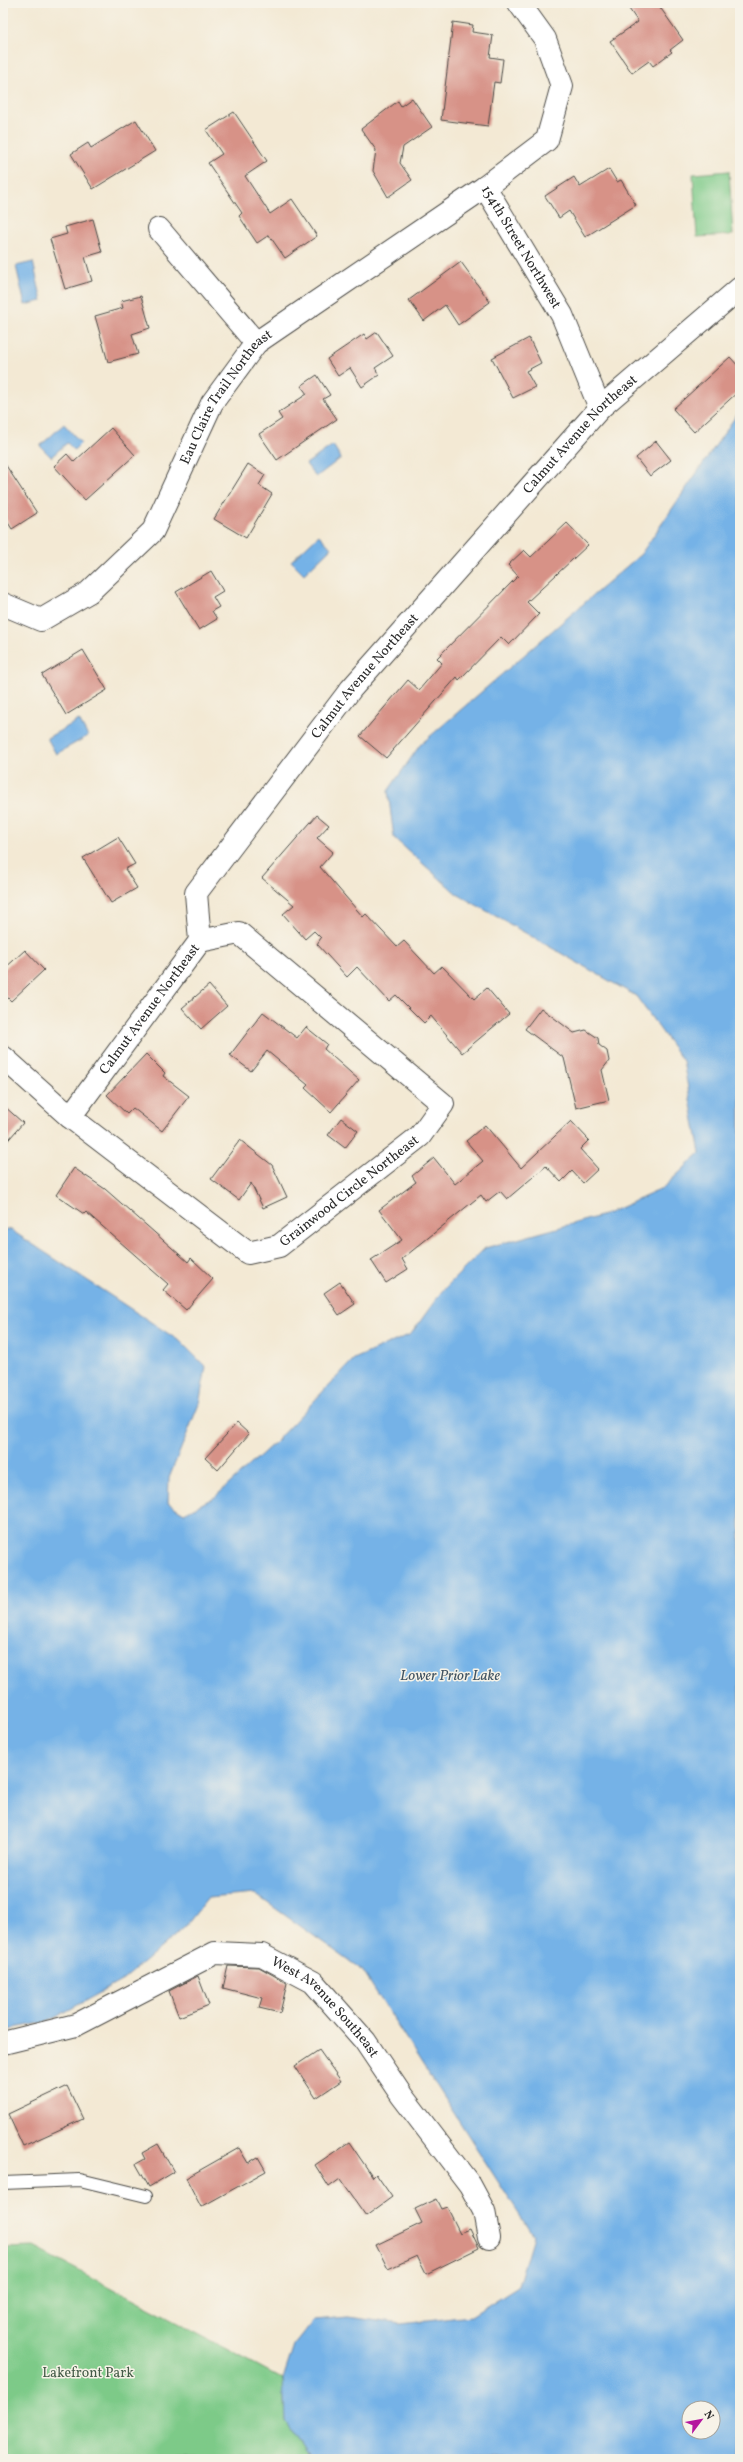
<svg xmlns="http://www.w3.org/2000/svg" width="743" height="2462" viewBox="0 0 743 2462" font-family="Vollkorn,serif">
  <rect width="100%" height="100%" fill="#f7f3e8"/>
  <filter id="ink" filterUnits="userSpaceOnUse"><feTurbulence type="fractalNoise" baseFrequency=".025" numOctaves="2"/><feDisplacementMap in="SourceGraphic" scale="8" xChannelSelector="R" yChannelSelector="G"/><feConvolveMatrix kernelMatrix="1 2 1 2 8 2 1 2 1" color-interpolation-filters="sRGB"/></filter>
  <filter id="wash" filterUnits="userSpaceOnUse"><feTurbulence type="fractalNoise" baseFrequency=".012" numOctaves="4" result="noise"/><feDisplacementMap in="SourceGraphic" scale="16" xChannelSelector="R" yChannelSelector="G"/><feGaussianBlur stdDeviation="0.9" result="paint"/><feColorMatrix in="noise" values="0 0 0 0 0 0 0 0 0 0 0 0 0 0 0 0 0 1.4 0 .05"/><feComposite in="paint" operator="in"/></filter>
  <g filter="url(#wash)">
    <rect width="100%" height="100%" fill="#f3e9d4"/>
    <g fill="#7dca88" stroke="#547a5a">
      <path d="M 729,171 L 733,235 L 697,237 L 693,174 Z"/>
      <path d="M 34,2247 L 283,2379 L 285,2421 L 309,2459 L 3,2459 L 3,2248 Z"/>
    </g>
    <g fill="#75b2e7" stroke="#506e89" fill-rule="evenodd">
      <path d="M 33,262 L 42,301 L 25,305 L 16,266 Z"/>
      <path d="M 740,410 L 740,2459 L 309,2459 L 285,2421 L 283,2379 L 294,2345 L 314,2320 L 348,2317 L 401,2324 L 471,2316 L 518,2286 L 533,2236 L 362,1970 L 255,1894 L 208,1898 L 185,1927 L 123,1980 L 47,2022 L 3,2030 L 3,1229 L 11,1230 L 181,1342 L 206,1367 L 199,1404 L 169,1478 L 168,1503 L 184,1513 L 215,1497 L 274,1443 L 354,1359 L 411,1334 L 442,1291 L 485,1248 L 604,1215 L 662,1189 L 700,1153 L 683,1061 L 636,996 L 457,894 L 394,838 L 388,791 L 420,745 L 641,554 ZM 689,2408 L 713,2408 L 713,2432 L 689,2432 Z"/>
      <path d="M 64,424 L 81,443 L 74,450 L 67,443 L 51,457 L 40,446 Z"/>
      <path d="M 333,445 L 341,458 L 316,477 L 306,464 Z"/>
      <path d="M 319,535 L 331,548 L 304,574 L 291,561 Z"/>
      <path d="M 79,720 L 88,736 L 56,754 L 47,738 Z"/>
    </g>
    <g id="blocks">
      <g fill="#d79287">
        <path d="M 625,3 L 657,3 L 683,40 L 670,50 L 672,52 L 653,66 L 649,61 L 632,73 L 610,41 L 638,22 Z"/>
        <path d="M 453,22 L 473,25 L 472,32 L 493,35 L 490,57 L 503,59 L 500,83 L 494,82 L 488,126 L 441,120 Z"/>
        <path d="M 412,98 L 432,127 L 403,147 L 400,163 L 412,180 L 388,197 L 373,171 L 376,150 L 361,129 L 398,101 L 401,106 Z"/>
        <path d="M 234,112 L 267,161 L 245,176 L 270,214 L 292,199 L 317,236 L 285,258 L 269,235 L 257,243 L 239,216 L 242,213 L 208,163 L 222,154 L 206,130 Z"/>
        <path d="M 136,120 L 155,151 L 93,189 L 71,154 L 88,143 L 91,148 Z"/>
        <path d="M 609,169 L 617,182 L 621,180 L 636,205 L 585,237 L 569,211 L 559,218 L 545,196 L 574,177 L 580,187 Z"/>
        <path d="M 93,219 L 102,252 L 85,257 L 92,281 L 65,289 L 50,239 L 67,234 L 65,227 Z"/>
        <path d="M 461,262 L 490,302 L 458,325 L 445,305 L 424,321 L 409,300 Z"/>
        <path d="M 141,296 L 150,328 L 132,334 L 138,354 L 108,362 L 95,316 L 123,308 L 121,301 Z"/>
        <path d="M 377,332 L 393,356 L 375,368 L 379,375 L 362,387 L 350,368 L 338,376 L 327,359 L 364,334 L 367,339 Z"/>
        <path d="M 529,338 L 541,363 L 526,371 L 535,387 L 513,398 L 492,358 Z"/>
        <path d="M 730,357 L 740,368 L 740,390 L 694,432 L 673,409 Z"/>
        <path d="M 317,375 L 330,395 L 323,399 L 337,419 L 277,460 L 259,434 L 282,419 L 278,413 L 307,394 L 301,386 Z"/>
        <path d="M 111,428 L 135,455 L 85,500 L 54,466 L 67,454 L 74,462 Z"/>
        <path d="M 656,441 L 671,460 L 650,476 L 636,458 Z"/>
        <path d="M 3,461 L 37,513 L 12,529 L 3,515 Z"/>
        <path d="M 248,464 L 265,475 L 259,485 L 272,494 L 246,538 L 214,519 Z"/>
        <path d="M 567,523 L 588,545 L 527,602 L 539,614 L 509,645 L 501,637 L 459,680 L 457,677 L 386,758 L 360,736 L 408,680 L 419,690 L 442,663 L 437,658 L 518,576 L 508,565 L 524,550 L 531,557 Z"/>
        <path d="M 211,571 L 223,591 L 213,597 L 219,607 L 212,611 L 217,619 L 199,630 L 176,592 Z"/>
        <path d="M 83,650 L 107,690 L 66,715 L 42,675 Z"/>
        <path d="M 317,815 L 329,825 L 317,838 L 333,852 L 320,867 L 363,917 L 366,914 L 397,947 L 404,941 L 434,973 L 442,966 L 474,999 L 487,988 L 509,1014 L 462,1053 L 431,1016 L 424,1023 L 396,995 L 389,1001 L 357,967 L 347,977 L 317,944 L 321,938 L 314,931 L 305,939 L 283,914 L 294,905 L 262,878 Z"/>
        <path d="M 118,837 L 135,864 L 125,869 L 137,888 L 111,903 L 83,858 Z"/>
        <path d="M 25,950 L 44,970 L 11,1001 L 3,993 L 3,970 Z"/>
        <path d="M 209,985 L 227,1006 L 201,1029 L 182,1008 Z"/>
        <path d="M 541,1008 L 574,1033 L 586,1030 L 598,1038 L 599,1045 L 607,1051 L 609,1061 L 602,1070 L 609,1100 L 576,1108 L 564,1058 L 525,1029 Z"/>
        <path d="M 263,1012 L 297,1038 L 306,1027 L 327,1044 L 324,1049 L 359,1080 L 331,1112 L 305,1088 L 308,1085 L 267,1051 L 251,1071 L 230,1055 Z"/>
        <path d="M 146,1054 L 165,1073 L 163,1076 L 189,1096 L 162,1131 L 133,1108 L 127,1114 L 107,1095 Z"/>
        <path d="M 3,1105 L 23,1123 L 3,1146 Z"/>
        <path d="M 341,1118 L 358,1131 L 345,1148 L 328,1135 Z"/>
        <path d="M 571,1121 L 589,1140 L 580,1149 L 598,1169 L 583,1183 L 572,1171 L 561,1182 L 546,1166 L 507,1199 L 500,1191 L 486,1202 L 481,1195 L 402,1259 L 408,1269 L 386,1283 L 371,1260 L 402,1240 L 379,1210 L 416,1182 L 412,1176 L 434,1158 L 455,1184 L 483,1161 L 466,1141 L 485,1125 L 521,1168 Z"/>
        <path d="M 240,1140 L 272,1165 L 287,1197 L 263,1208 L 251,1183 L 239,1200 L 211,1179 Z"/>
        <path d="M 74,1168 L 105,1189 L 188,1262 L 191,1258 L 213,1279 L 186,1310 L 163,1290 L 168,1284 L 86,1212 L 84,1214 L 56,1195 Z"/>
        <path d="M 340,1282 L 355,1304 L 339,1315 L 324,1293 Z"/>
        <path d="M 237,1423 L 249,1434 L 218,1470 L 205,1458 Z"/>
        <path d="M 228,1966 L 259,1967 L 287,1983 L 280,2013 L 259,2008 L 262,1998 L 223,1988 Z"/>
        <path d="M 198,1976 L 209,2005 L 179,2017 L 169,1991 Z"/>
        <path d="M 319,2050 L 341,2081 L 316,2098 L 295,2066 Z"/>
        <path d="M 67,2086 L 83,2119 L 23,2146 L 8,2114 Z"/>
        <path d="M 349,2142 L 373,2177 L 376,2174 L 392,2197 L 366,2216 L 340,2179 L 329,2187 L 315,2165 Z"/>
        <path d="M 158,2144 L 174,2172 L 149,2187 L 136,2164 L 145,2159 L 142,2153 Z"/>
        <path d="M 239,2148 L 248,2163 L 258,2157 L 266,2171 L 201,2207 L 186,2178 Z"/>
        <path d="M 436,2199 L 441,2209 L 447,2207 L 460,2233 L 470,2229 L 479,2248 L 426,2274 L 417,2256 L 388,2269 L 376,2245 L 422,2223 L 415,2209 Z"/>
      </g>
    </g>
  </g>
  <g filter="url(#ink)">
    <use href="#blocks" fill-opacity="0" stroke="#494844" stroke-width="1"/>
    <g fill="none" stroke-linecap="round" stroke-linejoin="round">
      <g stroke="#494844" stroke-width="14">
        <path id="service" d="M 3,2183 L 80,2180 L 146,2196"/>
      </g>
      <g stroke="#494844" stroke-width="24">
        <g id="minor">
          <path id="s1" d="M 485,187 L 562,315 L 600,408"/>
          <path d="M 159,229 L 256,343"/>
          <path id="s2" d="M 3,604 L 41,620 L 89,592 L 153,531 L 212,403 L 256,343 L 485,187 L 547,140 L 562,86 L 545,39 L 519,3"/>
          <path id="s3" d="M 3,1057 L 70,1117 L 248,1253 L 279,1246 L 420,1136 L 443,1104 L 239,933 L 200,941"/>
          <path id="s4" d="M 70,1117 L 200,941 L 196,893 L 351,689 L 600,408 L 740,288"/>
          <path id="s5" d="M 3,2043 L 76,2025 L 215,1953 L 262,1955 L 313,1982 L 365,2041 L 402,2096 L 470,2185 L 484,2211 L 489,2238"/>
        </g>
      </g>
      <use href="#service" stroke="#fff" stroke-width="12"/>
      <use href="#minor" stroke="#fff" stroke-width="22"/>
    </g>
  </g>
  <g text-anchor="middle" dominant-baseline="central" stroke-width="3" stroke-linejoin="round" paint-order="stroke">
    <g font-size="14" fill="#2b2b2b" stroke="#f7f3e8">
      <text stroke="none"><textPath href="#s1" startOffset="70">154th Street Northwest</textPath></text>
      <text stroke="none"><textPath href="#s2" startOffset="339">Eau Claire Trail Northeast</textPath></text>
      <text stroke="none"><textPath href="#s4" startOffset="866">Calmut Avenue Northeast</textPath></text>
      <text stroke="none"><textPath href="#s4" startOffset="542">Calmut Avenue Northeast</textPath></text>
      <text stroke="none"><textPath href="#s4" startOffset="134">Calmut Avenue Northeast</textPath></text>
      <text stroke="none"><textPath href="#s3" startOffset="435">Grainwood Circle Northeast</textPath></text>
      <text stroke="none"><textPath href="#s5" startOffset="362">West Avenue Southeast</textPath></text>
    </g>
    <g font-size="14" fill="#445b47" stroke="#f7f3e8">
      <text x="88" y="2373">Lakefront Park</text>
    </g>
    <g font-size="15" font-style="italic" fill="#415463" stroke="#f7f3e8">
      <text x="450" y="1676">Lower Prior Lake</text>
    </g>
  </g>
  <rect width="743" height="2462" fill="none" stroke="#f7f3e8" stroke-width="16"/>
  <g transform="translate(701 2420) rotate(58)"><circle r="19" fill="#f7f3e8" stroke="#a5a39c"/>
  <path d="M0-3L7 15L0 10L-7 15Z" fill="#b5179e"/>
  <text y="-6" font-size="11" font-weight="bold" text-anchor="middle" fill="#2b2b2b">N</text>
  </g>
</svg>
